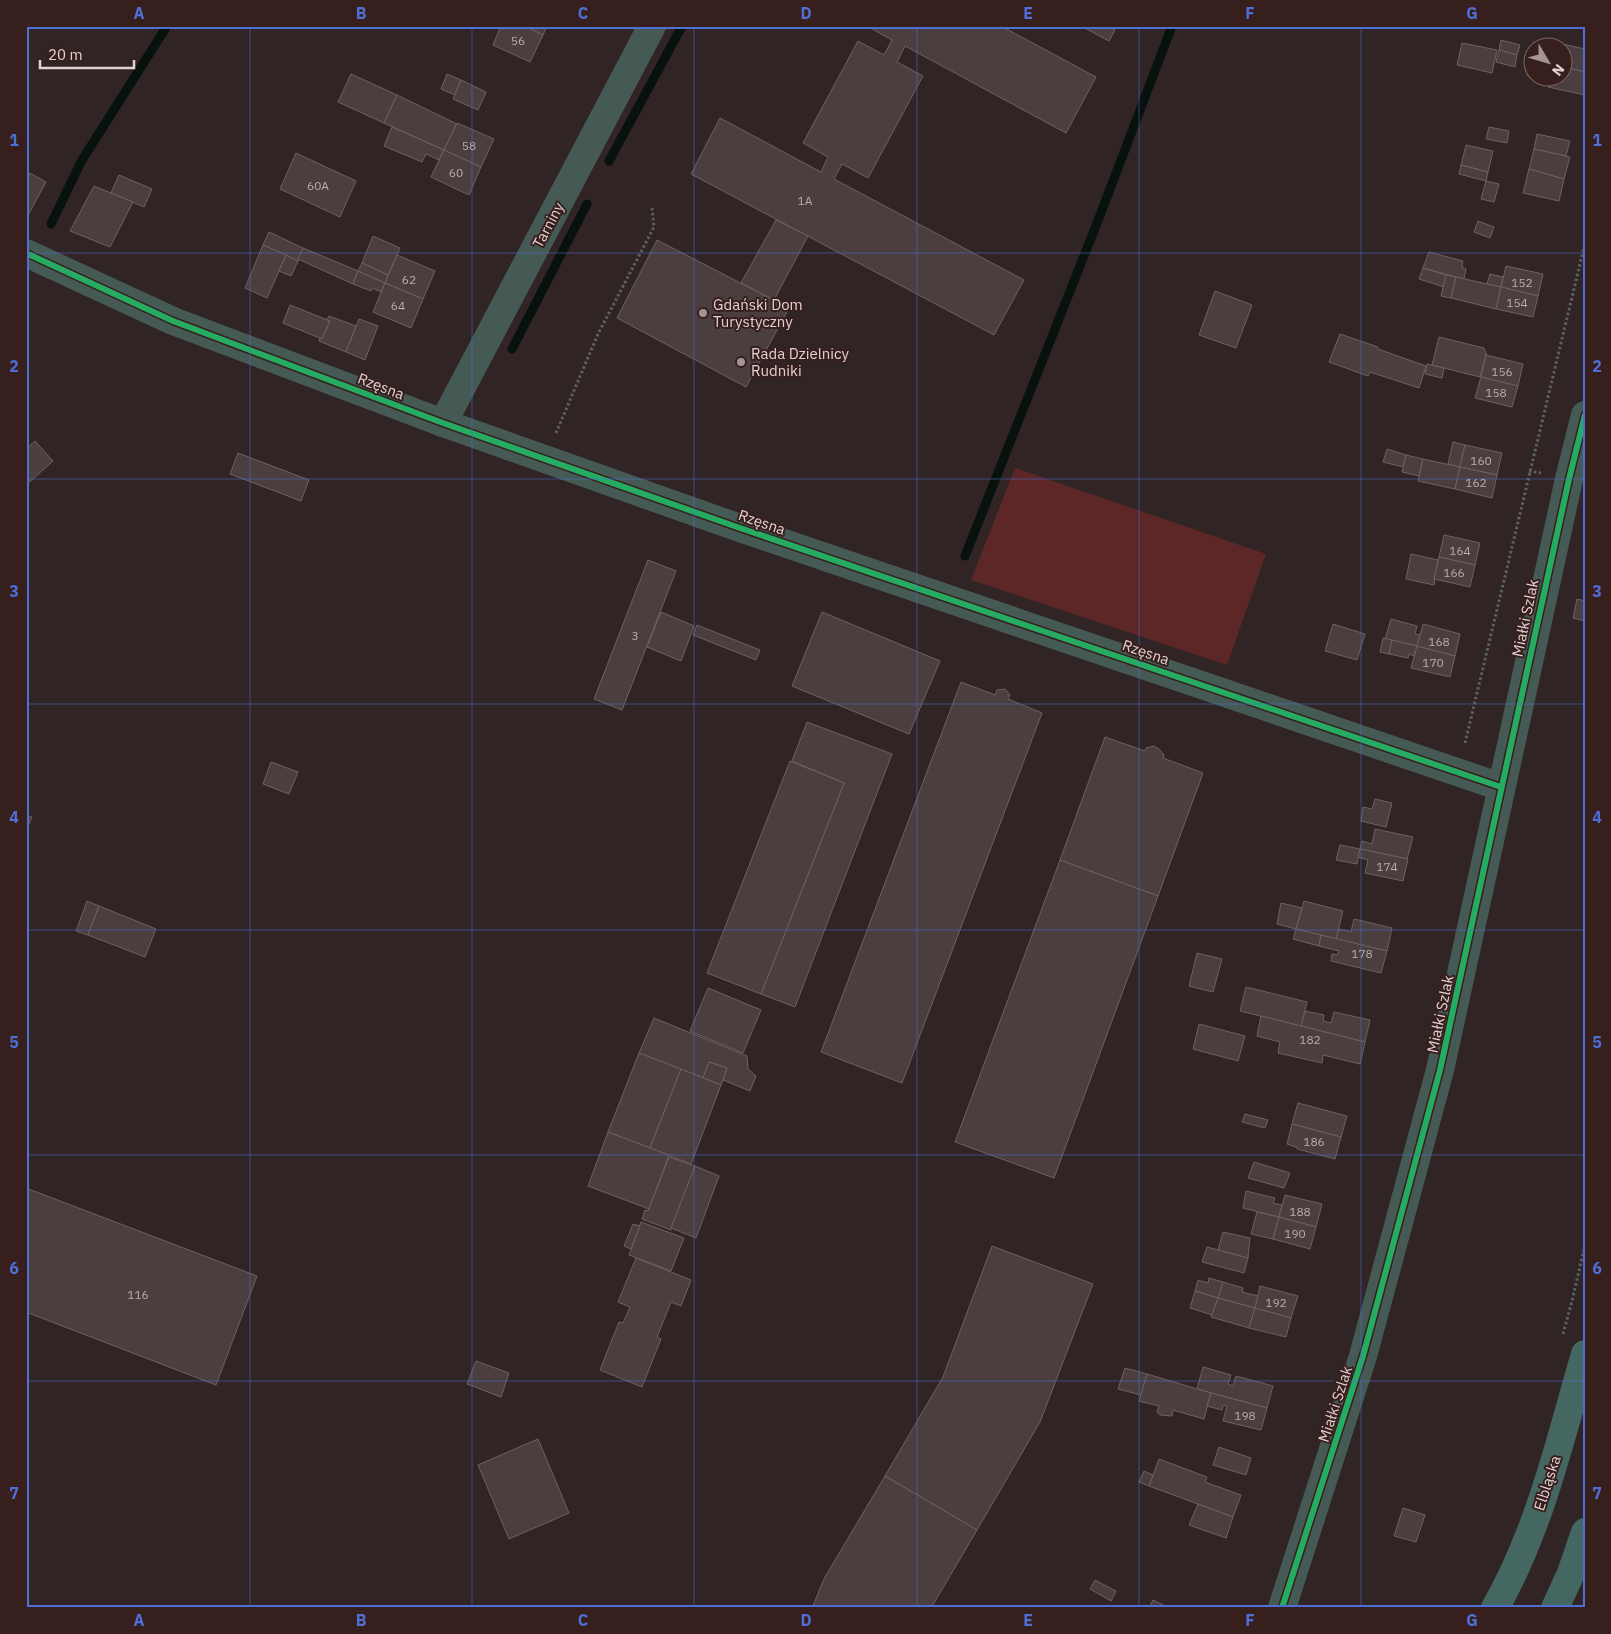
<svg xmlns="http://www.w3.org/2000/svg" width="1611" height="1634" viewBox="0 0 1611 1634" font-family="'IBM Plex Sans',sans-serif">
  <rect width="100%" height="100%" fill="#312424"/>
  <path fill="#5d2728" d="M 1015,468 L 1266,554 L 1227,665 L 971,580 Z"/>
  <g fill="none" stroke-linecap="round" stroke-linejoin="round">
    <g stroke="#07110e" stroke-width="9">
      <path d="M 609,161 L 682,26"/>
      <path d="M 51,224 L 82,160 L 167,26"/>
      <path d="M 512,349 L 587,204"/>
      <path d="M 965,556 L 1099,218 L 1172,26"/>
    </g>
  </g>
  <g fill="#4a3e3e" stroke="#6d6161">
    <path d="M 501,26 L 525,26 L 543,35 L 530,62 L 493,45 Z"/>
    <path d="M 525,26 L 547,26 L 543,35 Z"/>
    <path d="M 867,26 L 1001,26 L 1096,77 L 1066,133 L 905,46 L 897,62 L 923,76 L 868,178 L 842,164 L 834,179 L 1024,280 L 994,335 L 691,174 L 720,118 L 821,172 L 828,157 L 803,143 L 858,41 L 884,55 L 892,40 Z"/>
    <path d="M 1081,26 L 1108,26 L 1115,30 L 1109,41 Z"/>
    <path d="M 1501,40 L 1520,45 L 1517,55 L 1499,50 Z"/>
    <path d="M 1462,43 L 1497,50 L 1492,73 L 1457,65 Z"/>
    <path d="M 1558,43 L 1585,49 L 1585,72 L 1564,67 L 1564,48 L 1557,48 Z"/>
    <path d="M 1499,50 L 1517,55 L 1515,67 L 1496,62 Z"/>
    <path d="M 1533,59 L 1534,60 L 1534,76 L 1528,74 Z"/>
    <path d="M 1564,67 L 1585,72 L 1585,95 L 1548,87 L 1550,78 L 1564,78 Z"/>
    <path d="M 351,74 L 397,95 L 384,123 L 338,102 Z"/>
    <path d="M 447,74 L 461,80 L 455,95 L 441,89 Z"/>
    <path d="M 461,80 L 486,92 L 478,110 L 453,99 Z"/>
    <path d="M 397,95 L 457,124 L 444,150 L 384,123 Z"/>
    <path d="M 457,123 L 494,139 L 481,167 L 444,150 Z"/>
    <path d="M 392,127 L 444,150 L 439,160 L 426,154 L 422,162 L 384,146 Z"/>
    <path d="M 1489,127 L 1509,131 L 1507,143 L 1486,139 Z"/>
    <path d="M 1537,134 L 1570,141 L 1566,156 L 1534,149 Z"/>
    <path d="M 1466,145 L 1493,151 L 1488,172 L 1461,165 Z"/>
    <path d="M 1534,149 L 1570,157 L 1564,179 L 1529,169 Z"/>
    <path d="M 444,150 L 481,167 L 469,195 L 431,177 Z"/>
    <path d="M 296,153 L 356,181 L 340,217 L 280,189 Z"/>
    <path d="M 1461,165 L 1488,172 L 1486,181 L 1459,174 Z"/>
    <path d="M 1529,169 L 1564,179 L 1559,201 L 1523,193 Z"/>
    <path d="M 30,173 L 46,182 L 26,219 L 26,180 Z"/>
    <path d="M 119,175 L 152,189 L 144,207 L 111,193 Z"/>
    <path d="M 1486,181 L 1499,184 L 1494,202 L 1481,199 Z"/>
    <path d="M 94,186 L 133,202 L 110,247 L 70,231 Z"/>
    <path d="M 776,220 L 808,236 L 774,300 L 741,283 Z"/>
    <path d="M 1478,221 L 1494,227 L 1490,238 L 1474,232 Z"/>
    <path d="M 269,232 L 303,248 L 298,261 L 263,245 Z"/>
    <path d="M 373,236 L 400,248 L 388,275 L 362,263 Z"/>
    <path d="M 657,240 L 789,308 L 746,387 L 617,318 Z"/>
    <path d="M 263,245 L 286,255 L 267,298 L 245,288 Z"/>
    <path d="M 303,248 L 358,271 L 353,284 L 298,259 Z"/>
    <path d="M 1429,252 L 1463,261 L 1462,267 L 1466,269 L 1464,279 L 1423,268 Z"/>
    <path d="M 286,255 L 298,261 L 291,276 L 279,271 Z"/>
    <path d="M 397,255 L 435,271 L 423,299 L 385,283 Z"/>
    <path d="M 362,263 L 388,275 L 385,283 L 358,271 Z"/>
    <path d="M 1506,266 L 1543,274 L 1538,296 L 1501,287 Z"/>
    <path d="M 1423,268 L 1446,275 L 1444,287 L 1419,279 Z"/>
    <path d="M 358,271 L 385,283 L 381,292 L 372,288 L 371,291 L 353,284 Z"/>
    <path d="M 1490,274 L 1503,277 L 1501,287 L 1487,284 Z"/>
    <path d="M 1446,275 L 1456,277 L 1451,298 L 1441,296 Z"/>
    <path d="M 1456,277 L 1501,287 L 1496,309 L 1451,298 Z"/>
    <path d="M 385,283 L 423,299 L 411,328 L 373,312 Z"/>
    <path d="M 1501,287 L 1538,296 L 1533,317 L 1496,309 Z"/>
    <path d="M 1215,291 L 1252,305 L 1236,348 L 1199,335 Z"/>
    <path d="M 290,305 L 330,321 L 322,339 L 283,323 Z"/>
    <path d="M 329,316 L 356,326 L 346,352 L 319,341 L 320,338 L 322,339 L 330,321 L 327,320 Z"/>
    <path d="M 359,319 L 378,326 L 365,360 L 346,352 Z"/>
    <path d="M 1340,334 L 1378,347 L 1378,349 L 1426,366 L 1419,388 L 1370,372 L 1368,376 L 1329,362 Z"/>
    <path d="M 1439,337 L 1484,348 L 1487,356 L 1486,355 L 1480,377 L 1432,365 Z"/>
    <path d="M 1486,355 L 1523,364 L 1518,386 L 1481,377 Z"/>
    <path d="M 1427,364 L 1444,368 L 1442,378 L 1425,374 Z"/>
    <path d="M 1481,377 L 1518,386 L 1512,407 L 1475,398 Z"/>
    <path d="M 35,441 L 53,461 L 26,485 L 26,449 Z"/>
    <path d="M 1453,442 L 1465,445 L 1460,467 L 1448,464 Z"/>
    <path d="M 1465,445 L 1502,453 L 1497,475 L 1460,467 Z"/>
    <path d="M 1387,449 L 1406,455 L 1403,467 L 1383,462 Z"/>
    <path d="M 238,453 L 309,480 L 301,501 L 230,474 Z"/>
    <path d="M 1406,455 L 1423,459 L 1419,476 L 1402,472 Z"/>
    <path d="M 1423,459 L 1460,467 L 1455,489 L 1418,481 Z"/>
    <path d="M 1460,467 L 1497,475 L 1492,498 L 1455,489 Z"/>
    <path d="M 1444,535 L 1480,543 L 1475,565 L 1439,557 Z"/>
    <path d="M 1411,554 L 1438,560 L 1434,585 L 1406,579 Z"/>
    <path d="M 1439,557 L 1475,565 L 1470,587 L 1434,579 Z"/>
    <path d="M 648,560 L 676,571 L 622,710 L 594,699 Z"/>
    <path d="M 1577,599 L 1585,601 L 1585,621 L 1573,618 Z"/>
    <path d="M 661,612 L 694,626 L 681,661 L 647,647 Z"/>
    <path d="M 822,612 L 940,661 L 909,734 L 792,686 Z"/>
    <path d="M 1391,619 L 1417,626 L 1415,634 L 1420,635 L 1417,646 L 1385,639 Z"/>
    <path d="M 1333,624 L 1365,634 L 1357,660 L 1325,651 Z"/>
    <path d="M 1423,624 L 1460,634 L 1455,656 L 1417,646 Z"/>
    <path d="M 697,625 L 760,650 L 756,660 L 693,635 Z"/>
    <path d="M 1383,638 L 1392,640 L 1389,654 L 1380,652 Z"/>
    <path d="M 1392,640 L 1417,646 L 1414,656 L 1409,654 L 1408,658 L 1389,654 Z"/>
    <path d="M 1417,646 L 1455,656 L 1450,677 L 1411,668 Z"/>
    <path d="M 961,682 L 995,695 L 997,690 L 1005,689 L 1010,695 L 1008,699 L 1042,713 L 902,1083 L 821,1052 Z"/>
    <path d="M 807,722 L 892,754 L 795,1007 L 761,994 L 844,783 L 792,761 Z"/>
    <path d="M 1105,737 L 1145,751 L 1146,748 L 1154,746 L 1159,749 L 1164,755 L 1163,758 L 1203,773 L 1158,896 L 1060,860 Z"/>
    <path d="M 790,761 L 844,783 L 761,994 L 707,973 Z"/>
    <path d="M 271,762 L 298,772 L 289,794 L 263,784 Z"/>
    <path d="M 1375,799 L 1392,803 L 1386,827 L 1361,821 L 1363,807 L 1372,809 Z"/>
    <path d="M 26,815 L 32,817 L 26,831 Z"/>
    <path d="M 1375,829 L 1413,837 L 1407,859 L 1360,849 L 1362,841 L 1372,844 Z"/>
    <path d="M 1340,845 L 1360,849 L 1357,864 L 1336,860 Z"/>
    <path d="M 1360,849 L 1408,859 L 1403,881 L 1365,873 L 1368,860 L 1358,857 Z"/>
    <path d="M 1060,860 L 1158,896 L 1054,1178 L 955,1142 Z"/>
    <path d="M 87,901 L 99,906 L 88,935 L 76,931 Z"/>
    <path d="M 1304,901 L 1343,911 L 1336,939 L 1296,929 Z"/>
    <path d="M 1281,903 L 1302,908 L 1296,929 L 1277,924 Z"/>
    <path d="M 99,906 L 156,929 L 145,957 L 88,935 Z"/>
    <path d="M 1354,919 L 1392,928 L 1387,951 L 1336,939 L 1339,929 L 1351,932 Z"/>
    <path d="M 1296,929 L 1321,935 L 1319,946 L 1293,939 Z"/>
    <path d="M 1321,935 L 1387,951 L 1381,973 L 1331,961 L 1332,954 L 1337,955 L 1339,951 L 1319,946 Z"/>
    <path d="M 1197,953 L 1222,959 L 1213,992 L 1189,986 Z"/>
    <path d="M 1246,987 L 1307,1002 L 1301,1026 L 1240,1011 Z"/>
    <path d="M 708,988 L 761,1010 L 743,1053 L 690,1031 Z"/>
    <path d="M 1305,1011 L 1324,1015 L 1323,1021 L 1331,1023 L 1334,1012 L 1370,1020 L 1365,1042 L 1301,1026 Z"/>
    <path d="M 1261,1016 L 1365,1042 L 1360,1064 L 1323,1055 L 1322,1063 L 1278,1053 L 1280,1042 L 1257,1036 Z"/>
    <path d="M 654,1018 L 747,1056 L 748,1069 L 756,1076 L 750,1091 L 723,1080 L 727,1068 L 709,1062 L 703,1078 L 639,1053 Z"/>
    <path d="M 1199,1024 L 1245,1036 L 1238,1061 L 1193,1049 Z"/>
    <path d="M 639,1053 L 681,1069 L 650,1148 L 608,1132 Z"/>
    <path d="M 709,1062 L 727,1068 L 721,1085 L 703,1078 Z"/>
    <path d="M 681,1069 L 721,1085 L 691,1164 L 650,1148 Z"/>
    <path d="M 1298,1103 L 1347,1116 L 1341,1137 L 1292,1124 Z"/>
    <path d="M 1245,1114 L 1268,1120 L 1265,1128 L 1242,1122 Z"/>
    <path d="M 1292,1124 L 1341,1137 L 1335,1159 L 1297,1149 L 1298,1148 L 1287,1144 Z"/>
    <path d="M 608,1132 L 669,1155 L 649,1209 L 588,1186 Z"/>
    <path d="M 669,1157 L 695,1166 L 671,1230 L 642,1219 L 645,1210 L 648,1211 Z"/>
    <path d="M 1254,1162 L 1290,1173 L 1284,1188 L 1248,1178 Z"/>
    <path d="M 695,1166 L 719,1176 L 696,1238 L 671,1228 Z"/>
    <path d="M 26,1188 L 257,1276 L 216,1385 L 26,1312 Z"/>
    <path d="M 1246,1191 L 1275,1198 L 1273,1203 L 1282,1205 L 1279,1217 L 1243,1208 Z"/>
    <path d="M 1285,1195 L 1322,1204 L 1316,1227 L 1279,1217 Z"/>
    <path d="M 1257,1212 L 1279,1217 L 1273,1239 L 1251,1234 Z"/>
    <path d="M 1279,1217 L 1316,1227 L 1310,1249 L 1273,1239 Z"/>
    <path d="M 641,1222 L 684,1238 L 671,1271 L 629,1255 Z"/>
    <path d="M 633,1224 L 640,1226 L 631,1249 L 624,1246 Z"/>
    <path d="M 1223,1232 L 1250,1238 L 1248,1258 L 1218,1250 Z"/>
    <path d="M 992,1246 L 1093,1284 L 1040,1422 L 977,1530 L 885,1476 L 943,1377 Z"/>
    <path d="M 1207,1247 L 1248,1258 L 1244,1273 L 1202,1262 Z"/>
    <path d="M 636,1258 L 691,1280 L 681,1306 L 671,1302 L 657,1337 L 661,1339 L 642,1387 L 600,1370 L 619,1322 L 623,1323 L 630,1307 L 618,1302 Z"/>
    <path d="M 1209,1278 L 1223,1282 L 1218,1298 L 1195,1291 L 1198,1280 L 1208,1283 Z"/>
    <path d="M 1223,1282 L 1243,1288 L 1242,1292 L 1258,1296 L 1255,1308 L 1218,1298 Z"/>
    <path d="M 1260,1286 L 1298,1296 L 1291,1318 L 1255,1308 Z"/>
    <path d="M 1195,1291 L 1218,1298 L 1212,1315 L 1190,1308 Z"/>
    <path d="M 1218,1298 L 1255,1308 L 1249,1328 L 1211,1317 Z"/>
    <path d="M 1255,1308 L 1291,1318 L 1286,1337 L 1249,1328 Z"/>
    <path d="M 476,1361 L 509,1373 L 501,1397 L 467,1384 Z"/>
    <path d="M 1203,1367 L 1231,1375 L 1228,1384 L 1233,1386 L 1236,1376 L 1273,1386 L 1267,1408 L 1197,1389 Z"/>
    <path d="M 1125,1368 L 1147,1374 L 1141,1395 L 1118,1389 Z"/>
    <path d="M 1147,1374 L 1211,1393 L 1204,1419 L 1173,1410 L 1172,1416 L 1160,1415 L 1157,1412 L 1159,1406 L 1139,1401 Z"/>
    <path d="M 1211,1393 L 1267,1408 L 1261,1430 L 1223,1421 L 1227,1406 L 1223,1405 L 1222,1410 L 1207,1406 Z"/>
    <path d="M 538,1439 L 569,1513 L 509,1539 L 478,1465 Z"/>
    <path d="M 1219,1447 L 1251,1458 L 1246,1475 L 1213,1465 Z"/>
    <path d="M 1159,1459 L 1207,1477 L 1205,1482 L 1241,1495 L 1233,1517 L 1149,1486 Z"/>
    <path d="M 1144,1471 L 1153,1475 L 1149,1486 L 1139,1482 Z"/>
    <path d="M 885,1476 L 977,1530 L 931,1608 L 812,1608 L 825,1577 Z"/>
    <path d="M 1198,1504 L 1233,1517 L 1226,1538 L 1189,1525 Z"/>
    <path d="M 1403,1508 L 1425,1515 L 1416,1542 L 1394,1536 Z"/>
    <path d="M 1095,1580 L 1116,1591 L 1111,1601 L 1090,1589 Z"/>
    <path d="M 1153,1600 L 1169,1608 L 1149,1608 Z"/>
  </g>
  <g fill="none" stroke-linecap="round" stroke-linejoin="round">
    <g stroke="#5b6260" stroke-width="3" stroke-dasharray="2.5 2.5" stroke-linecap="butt">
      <path d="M 556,433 L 598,334 L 654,227 L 652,208"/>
      <path d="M 1529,471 L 1541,473"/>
      <path d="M 1465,743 L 1585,243"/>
      <path d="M 1563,1334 L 1572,1301 L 1585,1245"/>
    </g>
    <g stroke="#465a55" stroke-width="28">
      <path d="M 26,253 L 173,321 L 443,423 L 737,527 L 1501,787"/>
      <path d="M 443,423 L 652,26"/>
      <path d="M 1282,1608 L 1363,1356 L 1440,1070 L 1569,479 L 1585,415"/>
    </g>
    <g stroke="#456762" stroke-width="28">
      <path d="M 1495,1608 C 1540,1529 1560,1440 1585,1354"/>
      <path d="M 1555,1608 L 1571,1573 L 1585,1532"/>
    </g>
    <g stroke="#371f1e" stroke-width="9">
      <g id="cycleway">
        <path d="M 26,253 L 173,321 L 443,423 L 737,527 L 1501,787"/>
        <path d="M 1282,1608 L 1363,1356 L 1440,1070 L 1569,479 L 1585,415"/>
      </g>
    </g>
    <use href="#cycleway" stroke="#26ab63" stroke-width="6"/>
  </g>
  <path fill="none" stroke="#4e6fd6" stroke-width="1" stroke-opacity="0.55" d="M 250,26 L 250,1608M 472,26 L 472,1608M 694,26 L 694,1608M 917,26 L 917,1608M 1139,26 L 1139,1608M 1361,26 L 1361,1608M 26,253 L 1585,253M 26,479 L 1585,479M 26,704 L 1585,704M 26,930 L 1585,930M 26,1155 L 1585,1155M 26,1381 L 1585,1381"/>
  <g fill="#a49494" stroke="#371f1e" stroke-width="2">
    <circle cx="703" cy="313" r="5"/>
    <circle cx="741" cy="362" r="5"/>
  </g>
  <g text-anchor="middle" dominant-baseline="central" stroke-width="4" stroke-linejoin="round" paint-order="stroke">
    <g font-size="12" fill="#bcacac">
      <text x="518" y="40">56</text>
      <text x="469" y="145">58</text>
      <text x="456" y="172">60</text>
      <text x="318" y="185">60A</text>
      <text x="805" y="200">1A</text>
      <text x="409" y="279">62</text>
      <text x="1522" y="282">152</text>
      <text x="1517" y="302">154</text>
      <text x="398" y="305">64</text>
      <text x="1502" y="371">156</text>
      <text x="1496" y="392">158</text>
      <text x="1481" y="460">160</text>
      <text x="1476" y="482">162</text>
      <text x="1460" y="550">164</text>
      <text x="1454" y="572">166</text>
      <text x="635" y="635">3</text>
      <text x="1439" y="641">168</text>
      <text x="1433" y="662">170</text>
      <text x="1387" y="866">174</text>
      <text x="1362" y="953">178</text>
      <text x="1310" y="1039">182</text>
      <text x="1314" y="1141">186</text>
      <text x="1300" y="1211">188</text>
      <text x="1295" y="1233">190</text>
      <text x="138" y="1294">116</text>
      <text x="1276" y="1302">192</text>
      <text x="1245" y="1415">198</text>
    </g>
    <g font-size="15" fill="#e2d1d0" stroke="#371f1e">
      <text transform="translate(548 225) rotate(-62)">Tarniny</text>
      <text transform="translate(381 386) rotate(21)">Rzęsna</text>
      <text transform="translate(762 522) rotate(19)">Rzęsna</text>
      <text transform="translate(1525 618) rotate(-78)">Miałki Szlak</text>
      <text transform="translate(1146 652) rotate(19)">Rzęsna</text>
      <text transform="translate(1440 1014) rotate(-78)">Miałki Szlak</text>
      <text transform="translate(1335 1404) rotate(-72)">Miałki Szlak</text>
      <text transform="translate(1547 1483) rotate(-72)">Elbląska</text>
    </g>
    <g font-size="15" fill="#e2d1d0" stroke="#371f1e" text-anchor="start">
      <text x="713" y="304">Gdański Dom<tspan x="713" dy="17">Turystyczny</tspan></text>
      <text x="751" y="353">Rada Dzielnicy<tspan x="751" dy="17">Rudniki</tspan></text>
    </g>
  </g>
  <rect width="1611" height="1634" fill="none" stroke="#371f1e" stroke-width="55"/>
  <g transform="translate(1548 62) rotate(128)"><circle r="24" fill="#371f1e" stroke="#7b6665"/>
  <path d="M0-4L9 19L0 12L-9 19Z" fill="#a49494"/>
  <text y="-8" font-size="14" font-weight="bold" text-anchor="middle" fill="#e2d1d0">N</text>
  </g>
  <path d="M40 60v8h94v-8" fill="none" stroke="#e2d1d0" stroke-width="2.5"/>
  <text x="48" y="60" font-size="15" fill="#e2d1d0" stroke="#371f1e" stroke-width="4" paint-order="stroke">20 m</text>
  <rect x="28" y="28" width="1556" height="1578" fill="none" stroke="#4e6fd6" stroke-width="2"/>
  <g font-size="16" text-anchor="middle" font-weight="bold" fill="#4e6fd6">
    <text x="139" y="19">A</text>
    <text x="361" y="19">B</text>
    <text x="583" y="19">C</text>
    <text x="806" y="19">D</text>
    <text x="1028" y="19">E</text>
    <text x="1250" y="19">F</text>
    <text x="1472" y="19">G</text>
    <text x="14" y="146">1</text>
    <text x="1597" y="146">1</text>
    <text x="14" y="372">2</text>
    <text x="1597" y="372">2</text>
    <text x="14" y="597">3</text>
    <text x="1597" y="597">3</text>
    <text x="14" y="823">4</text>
    <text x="1597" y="823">4</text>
    <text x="14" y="1048">5</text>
    <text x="1597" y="1048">5</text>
    <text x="14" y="1274">6</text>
    <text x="1597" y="1274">6</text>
    <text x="14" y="1499">7</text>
    <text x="1597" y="1499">7</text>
    <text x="139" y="1626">A</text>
    <text x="361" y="1626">B</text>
    <text x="583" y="1626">C</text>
    <text x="806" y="1626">D</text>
    <text x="1028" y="1626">E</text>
    <text x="1250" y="1626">F</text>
    <text x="1472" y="1626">G</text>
  </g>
</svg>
